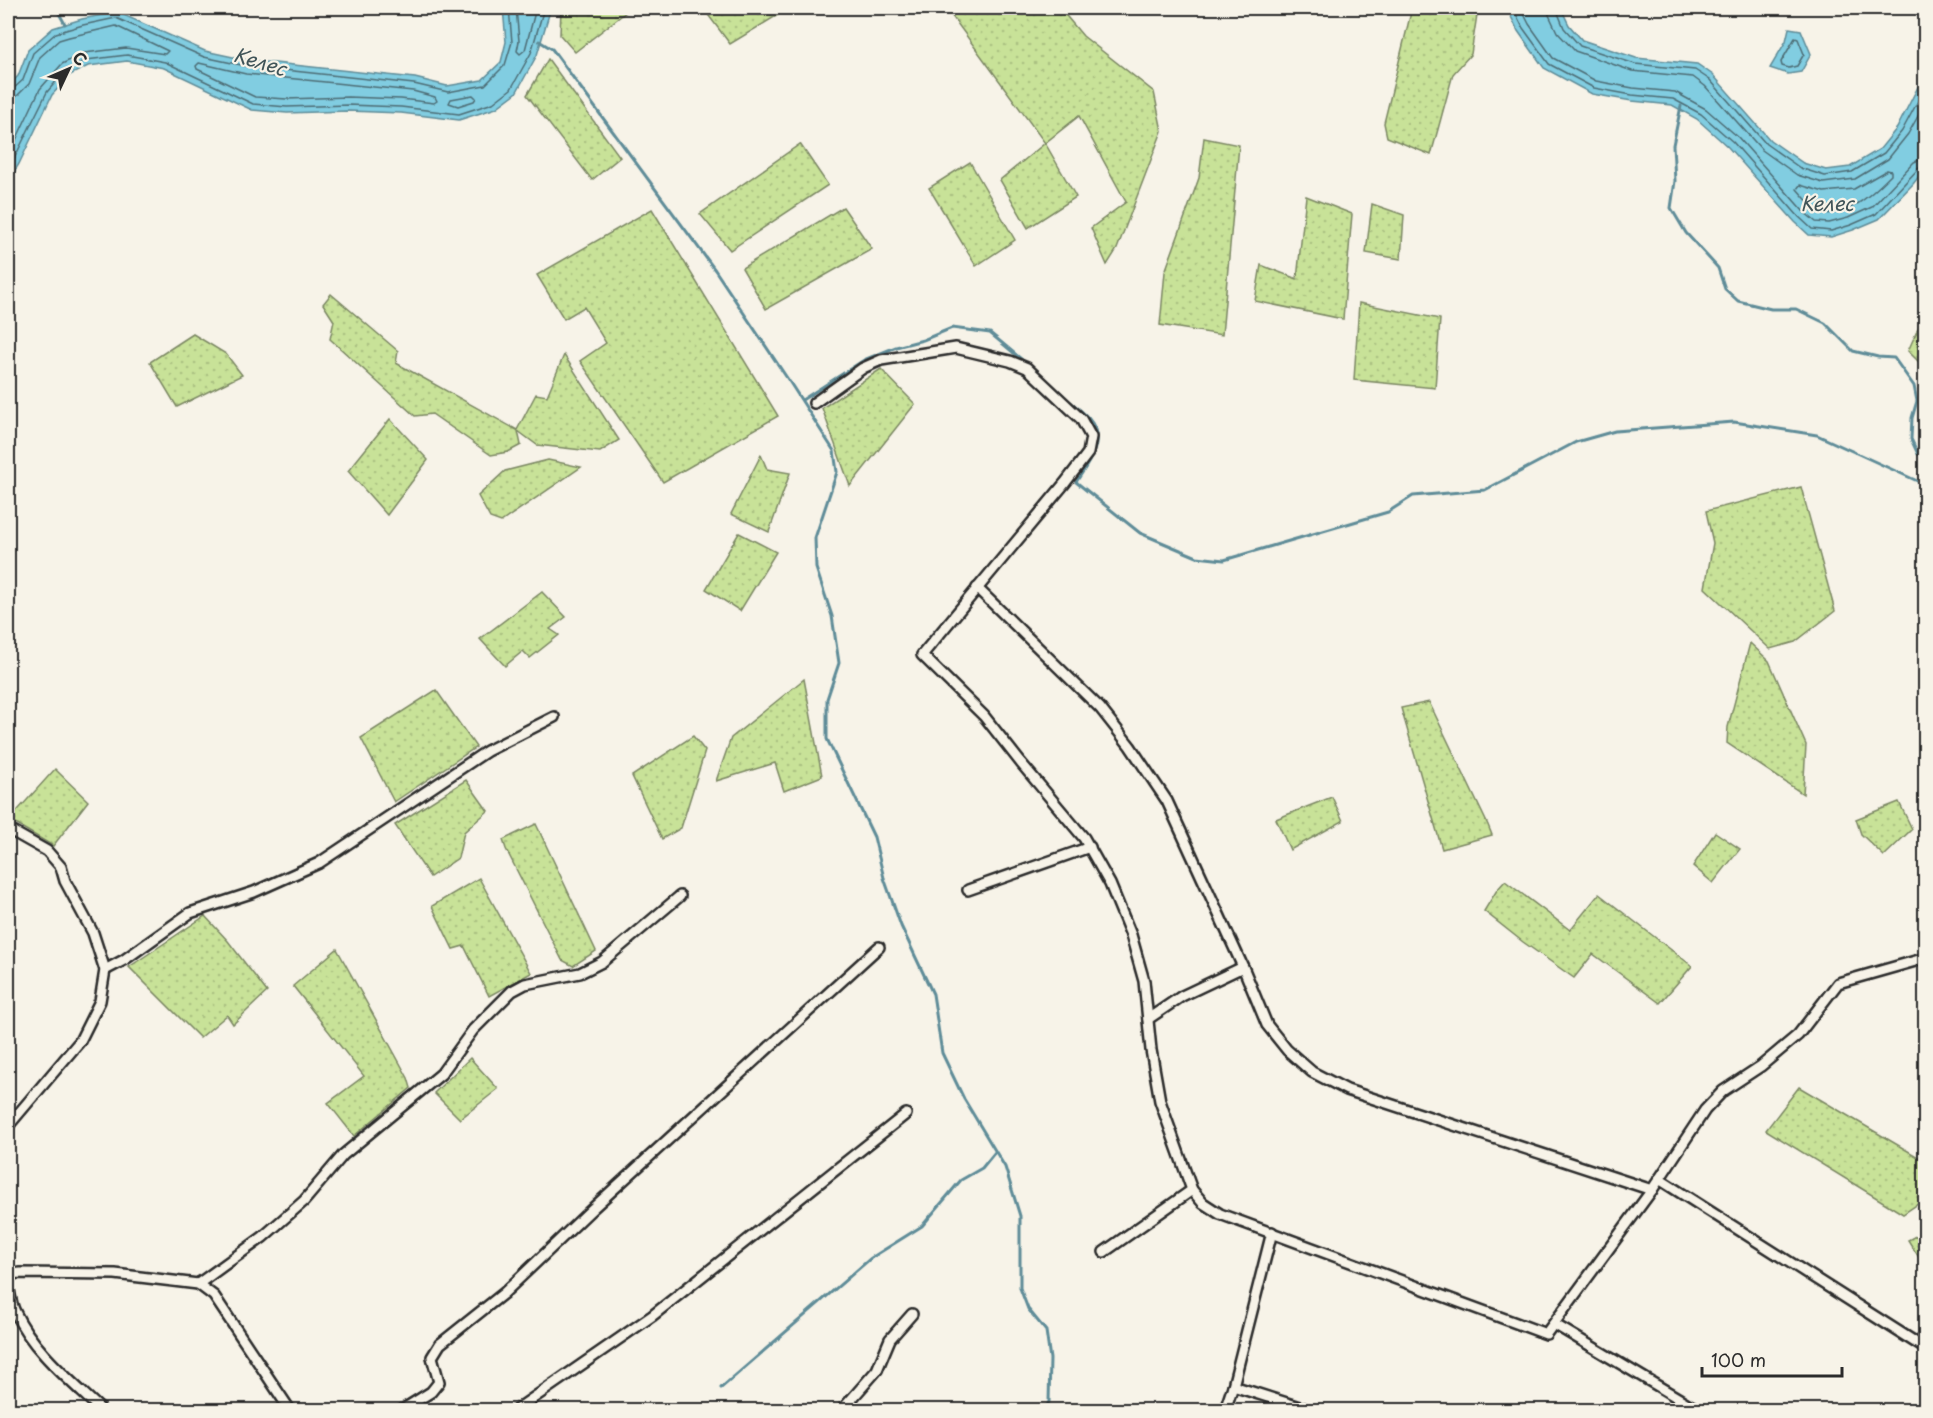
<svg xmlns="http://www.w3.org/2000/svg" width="1933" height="1418" viewBox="0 0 1933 1418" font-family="'Playpen Sans',sans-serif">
  <defs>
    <pattern id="park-dots" width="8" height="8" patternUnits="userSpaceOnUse" patternTransform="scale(1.5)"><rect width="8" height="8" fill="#c8e298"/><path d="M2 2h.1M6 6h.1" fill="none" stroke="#acc283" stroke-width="1.8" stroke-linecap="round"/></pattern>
  </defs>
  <rect width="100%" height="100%" fill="#f7f3e8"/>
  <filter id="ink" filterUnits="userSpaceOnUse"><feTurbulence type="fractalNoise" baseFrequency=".0167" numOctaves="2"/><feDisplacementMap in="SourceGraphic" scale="12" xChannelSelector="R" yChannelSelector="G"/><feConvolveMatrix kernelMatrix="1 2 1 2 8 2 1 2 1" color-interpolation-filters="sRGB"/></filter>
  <g filter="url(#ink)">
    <g fill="url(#park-dots)" stroke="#7a8662" stroke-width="1.5">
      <path d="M 561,8 L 631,8 L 575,52 L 560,35 Z"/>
      <path d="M 703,8 L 777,8 L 781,13 L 730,44 Z"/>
      <path d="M 946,8 L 1054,8 L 1062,11 L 1083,36 L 1154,92 L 1162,131 L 1117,249 L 1107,265 L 1091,228 L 1126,202 L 1079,116 L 1045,143 L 1076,197 L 1028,228 L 1000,180 L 1045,143 Z"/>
      <path d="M 1412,8 L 1478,8 L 1471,54 L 1453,74 L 1431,155 L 1387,137 L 1384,123 Z"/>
      <path d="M 548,59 L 620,157 L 592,180 L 527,95 Z"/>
      <path d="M 1204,138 L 1239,145 L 1222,335 L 1160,325 L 1165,272 L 1199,178 Z"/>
      <path d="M 800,144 L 828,185 L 730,250 L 700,214 Z"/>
      <path d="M 970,162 L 1015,240 L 976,266 L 929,188 Z"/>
      <path d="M 1306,196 L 1352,214 L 1343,319 L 1255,301 L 1261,265 L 1297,279 Z"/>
      <path d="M 1372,204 L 1404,215 L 1401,259 L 1366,253 Z"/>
      <path d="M 843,207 L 872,249 L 766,309 L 742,268 Z"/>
      <path d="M 652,209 L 778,416 L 663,482 L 580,361 L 606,343 L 584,307 L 564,319 L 537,275 Z"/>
      <path d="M 331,294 L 398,351 L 396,363 L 517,430 L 536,394 L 547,396 L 564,355 L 619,440 L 600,452 L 537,445 L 518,431 L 521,445 L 508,452 L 491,455 L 432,414 L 415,416 L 330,339 L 334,321 L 323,304 Z"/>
      <path d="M 1359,303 L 1440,319 L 1435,388 L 1354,380 Z"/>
      <path d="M 1925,313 L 1925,368 L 1908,351 Z"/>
      <path d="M 193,334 L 226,354 L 242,375 L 177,407 L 150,362 Z"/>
      <path d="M 881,369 L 915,404 L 850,486 L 822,408 Z"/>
      <path d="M 390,419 L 428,460 L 387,515 L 348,471 Z"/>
      <path d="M 761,455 L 767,469 L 790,473 L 769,532 L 731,514 Z"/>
      <path d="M 548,460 L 581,467 L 501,522 L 490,518 L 478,496 L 505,471 Z"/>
      <path d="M 1801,487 L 1835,611 L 1795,642 L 1770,649 L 1705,588 L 1713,543 L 1706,511 Z"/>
      <path d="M 739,533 L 776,552 L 740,611 L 706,589 Z"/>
      <path d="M 542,592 L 566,617 L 550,629 L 559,635 L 530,658 L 523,651 L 505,666 L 480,639 Z"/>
      <path d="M 1750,643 L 1769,661 L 1806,745 L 1803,794 L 1727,743 L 1728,727 Z"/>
      <path d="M 804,679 L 822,776 L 784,791 L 775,763 L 716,781 L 731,738 Z"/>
      <path d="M 436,690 L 476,747 L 394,802 L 361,738 Z"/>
      <path d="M 1429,702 L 1488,825 L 1492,835 L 1442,849 L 1401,708 Z"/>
      <path d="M 693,736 L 705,751 L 681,828 L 662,839 L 632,776 Z"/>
      <path d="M 55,769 L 88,801 L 53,846 L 9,820 Z"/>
      <path d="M 466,780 L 488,811 L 464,832 L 458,858 L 430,877 L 395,825 Z"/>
      <path d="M 1332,797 L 1343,821 L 1290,850 L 1276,819 Z"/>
      <path d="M 1899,802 L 1912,829 L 1884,856 L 1861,834 L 1856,819 Z"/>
      <path d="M 536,824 L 596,951 L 573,966 L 562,960 L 506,849 L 503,840 Z"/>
      <path d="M 1715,832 L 1740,849 L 1713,883 L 1693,866 Z"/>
      <path d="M 479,878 L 531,973 L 489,996 L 464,946 L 453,949 L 432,906 Z"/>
      <path d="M 1505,881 L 1570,930 L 1599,894 L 1692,966 L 1660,1003 L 1593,954 L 1574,978 L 1523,942 L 1484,911 L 1497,890 Z"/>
      <path d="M 205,916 L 228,941 L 267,992 L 233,1024 L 227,1015 L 200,1038 L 129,967 Z"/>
      <path d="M 337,949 L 408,1078 L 411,1088 L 354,1136 L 328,1103 L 364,1076 L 293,986 Z"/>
      <path d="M 470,1058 L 498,1089 L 460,1119 L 434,1093 Z"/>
      <path d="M 1799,1087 L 1925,1161 L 1925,1199 L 1903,1214 L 1766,1130 Z"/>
      <path d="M 1925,1231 L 1925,1267 L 1908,1240 Z"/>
    </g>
    <g fill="#81cde1" stroke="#5f8c98" stroke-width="1.5">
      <path d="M 503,8 L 549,8 L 550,11 L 537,55 L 516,93 L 496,108 L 459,120 L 401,113 L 348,111 L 287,113 L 252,110 L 164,68 L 127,61 L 88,66 L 70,75 L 52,95 L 19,164 L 8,182 L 8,86 L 18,76 L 28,50 L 53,28 L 82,19 L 117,12 L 205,51 L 247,60 L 415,78 L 447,86 L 482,80 L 501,62 L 506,42 Z"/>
      <path d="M 1507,8 L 1561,8 L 1569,25 L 1582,40 L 1636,58 L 1697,64 L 1713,75 L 1770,140 L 1803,163 L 1826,170 L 1850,167 L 1880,149 L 1897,128 L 1925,73 L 1925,169 L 1913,184 L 1879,219 L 1853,230 L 1831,237 L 1809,235 L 1795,222 L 1728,147 L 1697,119 L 1672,105 L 1632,101 L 1592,94 L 1544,68 L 1518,31 Z"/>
      <path d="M 1789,28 L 1801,30 L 1811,54 L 1801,72 L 1788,74 L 1770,68 L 1786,41 Z"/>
    </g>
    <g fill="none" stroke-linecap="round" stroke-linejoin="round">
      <g stroke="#4d6c74" stroke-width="1.5">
        <path d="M 516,8 L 519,41 L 517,51 L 520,54 L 525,50 L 536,8"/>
        <path d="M 1513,8 L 1523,28 L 1549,64 L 1594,88 L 1632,95 L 1673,99 L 1701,114 L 1733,142 L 1799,217 L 1812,229 L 1831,231 L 1851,225 L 1876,214 L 1919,168 L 1926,166"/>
        <path d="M 1521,8 L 1529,24 L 1553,58 L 1596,81 L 1633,88 L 1675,92 L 1706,109 L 1738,137 L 1804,212 L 1816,222 L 1829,223 L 1848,218 L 1872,207 L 1914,162 L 1926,158"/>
        <path d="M 1548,8 L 1549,15 L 1557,32 L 1575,51 L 1632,71 L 1693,77 L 1705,86 L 1762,150 L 1797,175 L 1823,183 L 1855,179 L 1888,159 L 1908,134 L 1926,102"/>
        <path d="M 1556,8 L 1564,28 L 1580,46 L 1635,64 L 1695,70 L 1710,80 L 1766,144 L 1800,168 L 1825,176 L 1852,172 L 1884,153 L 1902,131 L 1926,86"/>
        <path d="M 1795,38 L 1798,39 L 1804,54 L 1797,66 L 1789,68 L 1782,66 L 1781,62 Z"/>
        <path d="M 199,63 L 246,74 L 413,91 L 435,97 L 437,101 L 434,103 L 401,99 L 348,97 L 287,99 L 255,97 L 197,69 L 196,66 Z"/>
        <path d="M 8,90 L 13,89 L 23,80 L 33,53 L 56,33 L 83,25 L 116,18 L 204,57 L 246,66 L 414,84 L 448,92 L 485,85 L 505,65 L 512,42 L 509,8"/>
        <path d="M 473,95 L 476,98 L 474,101 L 458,106 L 449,103 L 451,99 Z"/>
        <path d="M 8,98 L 17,96 L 29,84 L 40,57 L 59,40 L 69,37 L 116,26 L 168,51 L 165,54 L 126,48 L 84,53 L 62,64 L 40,89 L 8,157"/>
        <path d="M 1887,170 L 1891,171 L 1891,175 C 1872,194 1848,218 1818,213 L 1797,189 L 1800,185 L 1824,192 L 1854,189 Z"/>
        <path d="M 8,171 L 47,92 L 66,70 L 86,60 L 127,55 L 165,62 L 253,104 L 287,107 L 348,105 L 401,107 L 459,114 L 493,103 L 511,89 L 531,53 L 544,8"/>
      </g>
      <g stroke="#5f8c98" stroke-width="3">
        <path d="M 56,8 L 65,24"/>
        <path d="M 539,41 L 552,49 L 715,270 L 789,381 L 834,451 L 837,472 L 815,538 L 816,568 L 832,616 L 839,663 L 827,699 L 827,739 L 874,837 L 884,878 L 901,926 L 933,994 L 942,1053 L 964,1099 L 1005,1167 L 1020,1216 L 1020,1288 L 1028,1309 L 1046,1331 L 1050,1359 L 1049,1402 L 1044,1410"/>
        <path d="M 1681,106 L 1673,145 L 1675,181 L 1671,208 L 1686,233 L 1718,268 L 1725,289 L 1738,301 L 1771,309 L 1796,309 L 1825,323 L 1853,351 L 1878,357 L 1894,358 L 1914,386 L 1917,401 L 1912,418 L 1911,439 L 1918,454 L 1926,455"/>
        <path d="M 1061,394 C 1070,402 1082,410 1089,419 C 1107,440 1088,464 1076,482 L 1140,533 L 1197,557 L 1224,560 L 1388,512 L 1413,496 L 1485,490 L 1576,442 L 1615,431 L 1734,422 L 1817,435 L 1926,485"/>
        <path d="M 802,400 L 864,360 L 896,347 L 923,340 L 952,328 L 990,333 L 1027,364"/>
        <path d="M 721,1388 L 871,1258 L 922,1226 L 961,1180 L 982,1168 L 995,1152"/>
      </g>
      <g stroke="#2b2b2b" stroke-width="14">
        <g id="minor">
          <path d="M 814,403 L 863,368 L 881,360 L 956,348 L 1010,361 L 1027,368 L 1081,419 L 1091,437 L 1088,453 L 1065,483 L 922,655 L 984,716 L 1021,763 L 1084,838 L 1110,884 L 1131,935 L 1144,981 L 1151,1050 L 1160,1101 L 1192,1190 L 1203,1203 L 1220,1214 L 1546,1334 L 1652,1190 L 1705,1110 L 1723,1091 L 1761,1066 L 1798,1035 L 1838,983 L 1926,958"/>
          <path d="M 977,588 L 1100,708 L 1130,746 L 1167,801 L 1243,967 L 1267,1025 L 1287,1050 L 1312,1072 L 1347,1090 L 1652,1190"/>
          <path d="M 8,829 L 47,851 L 61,867 L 65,881 L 93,933 L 105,970 L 100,1001 L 80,1041 L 8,1126"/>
          <path d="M 968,890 L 1090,847"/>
          <path d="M 105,970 L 124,960 L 190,913 L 254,892 L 319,863 L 487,751 L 554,717"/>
          <path d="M 1148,1019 L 1182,996 L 1243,967"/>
          <path d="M 1659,1179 L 1926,1349"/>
          <path d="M 1104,1252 L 1192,1190"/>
          <path d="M 8,1274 L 21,1273 L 115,1274 L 198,1284 L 263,1237 L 304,1201 L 343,1155 L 441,1074 L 473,1030 L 512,991 L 525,984 L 580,973 L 602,962 L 680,896"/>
          <path d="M 198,1284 L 214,1296 L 290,1410"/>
          <path d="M 8,1285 C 10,1294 11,1304 15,1312 C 33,1351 71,1381 101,1410"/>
          <path d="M 1554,1324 L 1698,1410"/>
          <path d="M 1233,1386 L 1309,1410"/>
          <path d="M 402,1410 L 431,1392 L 439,1382 L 432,1357 L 440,1344 L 504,1293 L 593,1208 L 879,947"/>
          <path d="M 516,1410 L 652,1316 L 906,1114"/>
          <path d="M 842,1410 L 877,1370 L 890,1339 L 912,1314"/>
          <path d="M 1225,1410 L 1233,1386 L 1272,1232"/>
        </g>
      </g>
      <use href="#minor" stroke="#f7f3e8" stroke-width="9"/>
    </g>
  </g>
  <g text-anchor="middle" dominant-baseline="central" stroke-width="4.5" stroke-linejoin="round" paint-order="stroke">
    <g font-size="20" font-style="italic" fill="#405458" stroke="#f7f3e8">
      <text transform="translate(260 61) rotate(17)">Келес</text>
      <text x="1827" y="203">Келес</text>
    </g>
  </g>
  <rect width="1933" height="1418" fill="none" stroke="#f7f3e8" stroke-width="30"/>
  <rect x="15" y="15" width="1903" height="1388" fill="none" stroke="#2b2b2b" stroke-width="2" filter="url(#ink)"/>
  <g transform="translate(69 69) rotate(46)" stroke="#f7f3e8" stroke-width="4.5" paint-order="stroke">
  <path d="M0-4.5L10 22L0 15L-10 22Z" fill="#2b2b2b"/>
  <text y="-9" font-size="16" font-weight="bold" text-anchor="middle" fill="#2b2b2b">С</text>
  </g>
  <path d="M1702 1367v9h140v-9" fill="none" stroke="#2b2b2b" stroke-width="3"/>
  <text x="1711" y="1367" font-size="18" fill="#2b2b2b" stroke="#f7f3e8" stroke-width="4.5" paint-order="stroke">100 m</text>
</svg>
